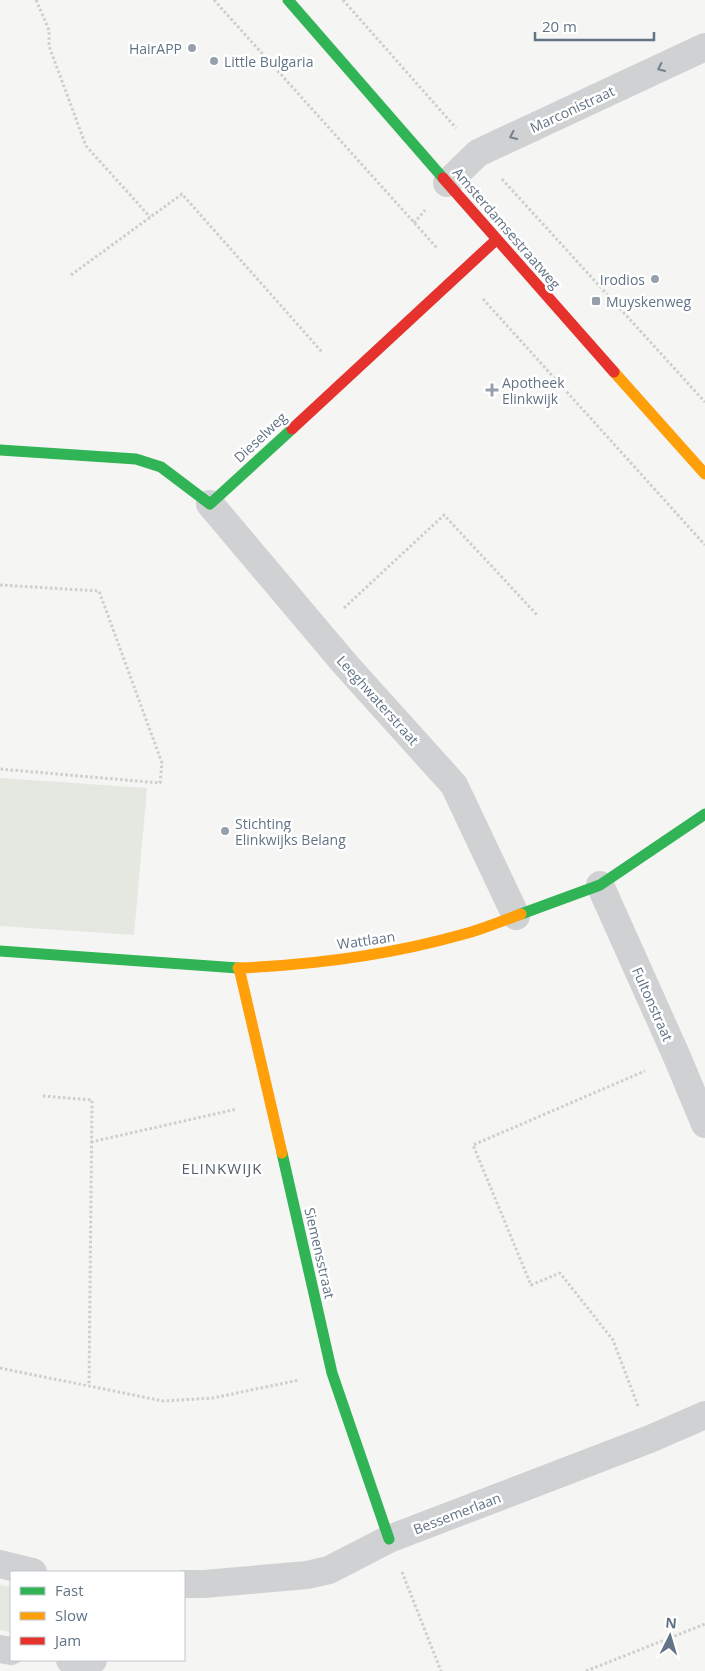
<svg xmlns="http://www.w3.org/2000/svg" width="705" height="1671" viewBox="0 0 705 1671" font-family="'Open Sans',sans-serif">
  <rect width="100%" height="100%" fill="#f5f5f3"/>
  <g fill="#e4e8e1">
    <path d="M 0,778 L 147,788 L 134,935 L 0,926 Z"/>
    <path d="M 0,1585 L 11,1587 L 11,1632 L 0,1630 Z"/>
  </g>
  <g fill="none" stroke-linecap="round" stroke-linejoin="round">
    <g stroke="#cecece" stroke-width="3" stroke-dasharray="2.5 2.5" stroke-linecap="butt">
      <path d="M 36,0 L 49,30 L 49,46 L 86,146 L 150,217"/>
      <path d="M 214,0 L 437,248"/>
      <path d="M 343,0 L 456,128"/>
      <path d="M 502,179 L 705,402"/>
      <path d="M 414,223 L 425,210"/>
      <path d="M 71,275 L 182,194 L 322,352"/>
      <path d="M 483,299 L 705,545"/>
      <path d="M 0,585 L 99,591 L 162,763 L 160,783 L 0,769"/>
      <path d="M 344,608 L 444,515 L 538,616"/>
      <path d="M 43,1096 L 92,1100 L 89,1385"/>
      <path d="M 91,1142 L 237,1109"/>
      <path d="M 0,1368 L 163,1401 L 213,1398 L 299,1380"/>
      <path d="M 638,1406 L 613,1340 L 560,1273 L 531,1285 L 473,1145 L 645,1071"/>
      <path d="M 402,1572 L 441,1671"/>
      <path d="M 586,1671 L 705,1624"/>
    </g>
    <g stroke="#d0d1d2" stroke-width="28">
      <path d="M 447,183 L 478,153 L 705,47"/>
      <path d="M 210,504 L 345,664 L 454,785 L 516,916"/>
      <path d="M 600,885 L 677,1057 L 705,1124"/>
      <path d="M 0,1564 L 33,1572"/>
      <path d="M 184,1584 L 204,1584 L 307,1575 L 329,1570 L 389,1539 L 650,1439 L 705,1415"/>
      <path d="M 0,1649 L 11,1651"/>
      <path d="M 70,1660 L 93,1660"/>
    </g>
    <g stroke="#30b455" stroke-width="11">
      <path d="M 288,0 L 443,178"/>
      <path d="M 0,450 L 136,459 L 161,467 L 210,504 L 292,429"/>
      <path d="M 521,914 L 600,885 L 705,814"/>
      <path d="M 0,951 L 238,968"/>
      <path d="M 282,1153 L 332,1373 L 389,1539"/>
    </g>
    <g stroke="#ff9f0a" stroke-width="11">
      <path d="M 614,372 L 705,474"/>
      <path d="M 238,968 C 314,965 390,955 464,934 C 483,929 502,921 521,914"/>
      <path d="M 239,968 L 282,1153"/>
    </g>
    <g stroke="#e5322d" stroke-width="11">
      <path d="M 443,178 L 614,372"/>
      <path d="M 292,429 L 496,240"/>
    </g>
  </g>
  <defs><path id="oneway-chevron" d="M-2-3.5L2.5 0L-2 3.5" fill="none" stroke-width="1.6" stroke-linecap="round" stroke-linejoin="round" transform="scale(1.25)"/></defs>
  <g stroke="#728191">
    <use href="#oneway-chevron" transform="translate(661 68) rotate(155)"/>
    <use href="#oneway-chevron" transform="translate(513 136) rotate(155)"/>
  </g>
  <g fill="#95a0ac" stroke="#fff" stroke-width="2">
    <circle cx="192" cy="48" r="5"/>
    <circle cx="214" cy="61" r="5"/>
    <circle cx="655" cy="279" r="5"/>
    <rect x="591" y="296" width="10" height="10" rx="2.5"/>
    <path d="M489.5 382.5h5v5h5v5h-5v5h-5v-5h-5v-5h5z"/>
    <circle cx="225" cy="831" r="5"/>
  </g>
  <g text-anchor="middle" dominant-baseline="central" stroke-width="5" stroke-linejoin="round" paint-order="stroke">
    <g font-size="14" fill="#627385" stroke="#fff" text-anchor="start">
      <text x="182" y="48" text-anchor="end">HairAPP</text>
      <text x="224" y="61">Little Bulgaria</text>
      <text x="645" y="279" text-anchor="end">Irodios</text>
      <text x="606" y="301">Muyskenweg</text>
      <text x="502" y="382">Apotheek<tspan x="502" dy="16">Elinkwijk</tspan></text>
      <text x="235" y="823">Stichting<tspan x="235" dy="16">Elinkwijks Belang</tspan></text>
    </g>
    <g font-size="14" fill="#627385" stroke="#fff">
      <text transform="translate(572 109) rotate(-25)">Marconistraat</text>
      <text transform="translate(507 228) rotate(49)">Amsterdamsestraatweg</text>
      <text transform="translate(260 437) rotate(-43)">Dieselweg</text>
      <text transform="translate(378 700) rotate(48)">Leeghwaterstraat</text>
      <text transform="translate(366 940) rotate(-8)">Wattlaan</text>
      <text transform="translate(653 1004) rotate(66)">Fultonstraat</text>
      <text transform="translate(320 1253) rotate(77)">Siemensstraat</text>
      <text transform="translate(457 1513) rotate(-21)">Bessemerlaan</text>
    </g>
    <g font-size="15" letter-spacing="1" fill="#515d6a" stroke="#fff">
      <text x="222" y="1168">ELINKWIJK</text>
    </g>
  </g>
  <rect x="10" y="1571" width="175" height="90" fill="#ffffff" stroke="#c0c7ce"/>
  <rect x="20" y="1587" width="25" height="8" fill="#30b455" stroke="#c0c7ce"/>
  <text x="55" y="1596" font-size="15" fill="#627385">Fast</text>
  <rect x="20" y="1612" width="25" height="8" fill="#ff9f0a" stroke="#c0c7ce"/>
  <text x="55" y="1621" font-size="15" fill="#627385">Slow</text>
  <rect x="20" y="1637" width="25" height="8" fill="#e5322d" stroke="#c0c7ce"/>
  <text x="55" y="1646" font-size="15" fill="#627385">Jam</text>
  <g transform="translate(670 1636) rotate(5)" stroke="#ffffff" stroke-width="4" paint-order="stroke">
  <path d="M0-4L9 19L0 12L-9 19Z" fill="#627385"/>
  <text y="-8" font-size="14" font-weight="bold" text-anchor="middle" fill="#627385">N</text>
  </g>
  <path d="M535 32v8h119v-8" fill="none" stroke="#627385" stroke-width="2.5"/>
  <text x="542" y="32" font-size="15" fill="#627385" stroke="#ffffff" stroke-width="4" paint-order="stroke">20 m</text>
</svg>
